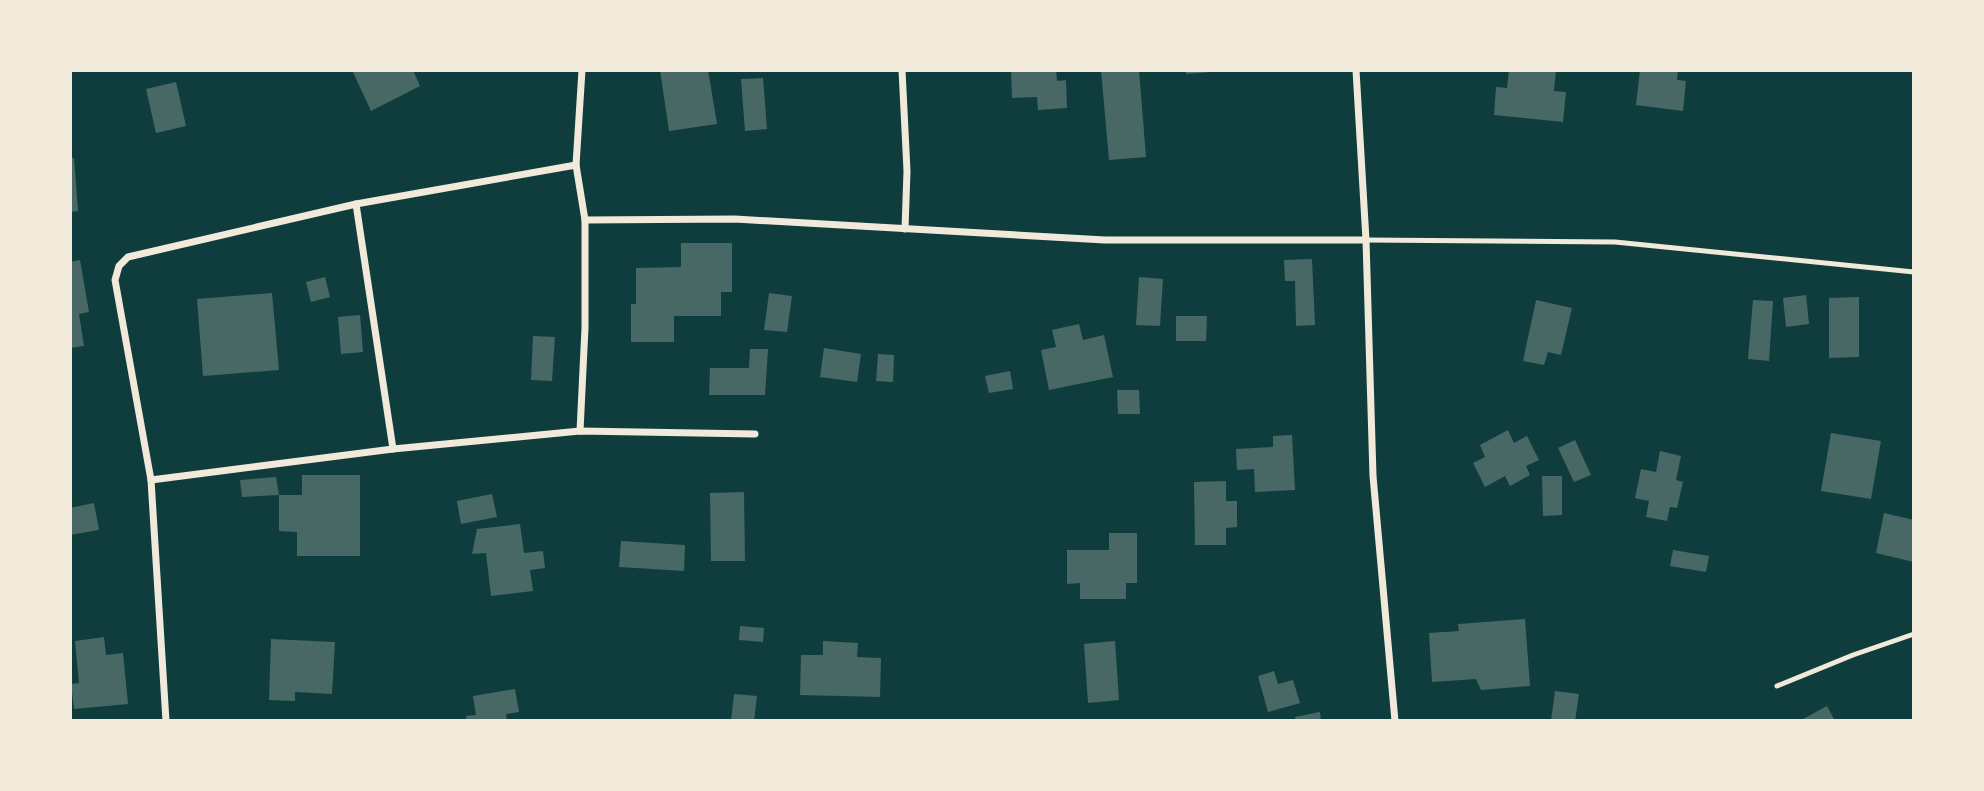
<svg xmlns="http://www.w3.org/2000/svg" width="1984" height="791" viewBox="0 0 1984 791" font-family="'Golos Text',sans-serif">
  <rect width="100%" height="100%" fill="#0f3d3e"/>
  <g fill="#486865">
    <path d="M 352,70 L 413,70 L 420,86 L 371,111 Z"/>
    <path d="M 660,70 L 708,70 L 717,124 L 669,131 Z"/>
    <path d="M 1011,70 L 1056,70 L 1057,81 L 1066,80 L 1067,108 L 1038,110 L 1037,97 L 1012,98 Z"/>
    <path d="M 1101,70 L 1139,70 L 1146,157 L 1109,160 Z"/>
    <path d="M 1186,70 L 1211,70 L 1211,72 L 1186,74 Z"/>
    <path d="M 1509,70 L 1556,70 L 1554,91 L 1566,92 L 1563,122 L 1494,115 L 1496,87 L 1507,88 Z"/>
    <path d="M 1640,70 L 1678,70 L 1677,80 L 1686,81 L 1683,111 L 1636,105 Z"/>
    <path d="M 763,78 L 767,129 L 745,131 L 741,79 Z"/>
    <path d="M 176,82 L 186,126 L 156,133 L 146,89 Z"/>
    <path d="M 70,158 L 74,158 L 78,211 L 70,212 Z"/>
    <path d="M 681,243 L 732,243 L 732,292 L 721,292 L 721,316 L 674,316 L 674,342 L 631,342 L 631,304 L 636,304 L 636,268 L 681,267 Z"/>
    <path d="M 1312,259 L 1315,325 L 1296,326 L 1295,281 L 1285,281 L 1284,260 Z"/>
    <path d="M 80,260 L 89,312 L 79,314 L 84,346 L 70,348 L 70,262 Z"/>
    <path d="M 325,277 L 330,297 L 311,302 L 306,282 Z"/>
    <path d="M 1139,277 L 1163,279 L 1160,326 L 1136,325 Z"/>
    <path d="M 272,293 L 279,370 L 203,376 L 197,299 Z"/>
    <path d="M 769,293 L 792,296 L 787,332 L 764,330 Z"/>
    <path d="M 1806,295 L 1809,324 L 1786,327 L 1783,298 Z"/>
    <path d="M 1859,297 L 1859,357 L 1829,358 L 1829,298 Z"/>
    <path d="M 1536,300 L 1572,308 L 1561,355 L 1548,352 L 1544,365 L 1523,361 Z"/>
    <path d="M 1753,300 L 1773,301 L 1769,361 L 1748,359 Z"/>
    <path d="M 360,315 L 363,352 L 341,354 L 338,317 Z"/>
    <path d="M 1176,316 L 1207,316 L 1206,341 L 1176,341 Z"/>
    <path d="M 1079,324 L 1083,340 L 1104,335 L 1113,377 L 1049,390 L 1041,350 L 1056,347 L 1052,330 Z"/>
    <path d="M 533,336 L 555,337 L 552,381 L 531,380 Z"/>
    <path d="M 824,348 L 861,354 L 857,382 L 820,377 Z"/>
    <path d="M 750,349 L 768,349 L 765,395 L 709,395 L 710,368 L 749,368 Z"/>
    <path d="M 878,354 L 894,355 L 893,382 L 876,381 Z"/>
    <path d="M 1010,371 L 1013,389 L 989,393 L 985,376 Z"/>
    <path d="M 1117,390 L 1139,390 L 1140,414 L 1118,414 Z"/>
    <path d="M 1508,430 L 1514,443 L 1527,436 L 1539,460 L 1526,466 L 1530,475 L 1510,486 L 1505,476 L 1485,487 L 1473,463 L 1485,457 L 1480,445 Z"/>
    <path d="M 1831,433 L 1881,441 L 1871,499 L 1821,491 Z"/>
    <path d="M 1292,435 L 1295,490 L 1255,492 L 1254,469 L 1237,470 L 1236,449 L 1273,447 L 1273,436 Z"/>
    <path d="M 1575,440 L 1591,475 L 1574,482 L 1558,448 Z"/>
    <path d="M 1660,451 L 1681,456 L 1676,480 L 1683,482 L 1677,508 L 1670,507 L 1667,521 L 1646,517 L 1649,501 L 1635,498 L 1641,469 L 1656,472 Z"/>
    <path d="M 302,475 L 360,475 L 360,556 L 297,556 L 297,532 L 279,531 L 279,495 L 302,495 Z"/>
    <path d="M 1542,476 L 1562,476 L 1562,515 L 1543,516 Z"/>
    <path d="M 276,477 L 279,495 L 242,497 L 240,480 Z"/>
    <path d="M 1226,481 L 1226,501 L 1237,501 L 1237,527 L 1226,528 L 1226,545 L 1195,545 L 1194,482 Z"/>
    <path d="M 744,492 L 745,561 L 711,561 L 710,493 Z"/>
    <path d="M 492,494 L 497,517 L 461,524 L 457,501 Z"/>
    <path d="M 94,503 L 99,530 L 70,535 L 70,508 Z"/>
    <path d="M 1884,513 L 1914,520 L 1914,562 L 1876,553 Z"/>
    <path d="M 520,524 L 524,553 L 543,551 L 545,568 L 530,570 L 533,591 L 491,596 L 486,553 L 472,554 L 477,529 Z"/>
    <path d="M 1109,533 L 1137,533 L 1137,583 L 1126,583 L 1126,599 L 1080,599 L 1080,583 L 1067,584 L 1067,550 L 1109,550 Z"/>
    <path d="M 621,541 L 685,545 L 684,571 L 619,567 Z"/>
    <path d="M 1673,550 L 1709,556 L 1706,572 L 1670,566 Z"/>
    <path d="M 1525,619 L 1530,686 L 1481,690 L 1476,679 L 1432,682 L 1429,633 L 1459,631 L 1458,624 Z"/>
    <path d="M 740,626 L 764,628 L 763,642 L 739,640 Z"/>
    <path d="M 104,637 L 106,655 L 123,653 L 128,704 L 74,709 L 71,684 L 79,683 L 75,641 Z"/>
    <path d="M 271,639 L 335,642 L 332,694 L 295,692 L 295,701 L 269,700 Z"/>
    <path d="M 823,641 L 858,643 L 857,657 L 881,658 L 880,697 L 800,695 L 801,655 L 823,655 Z"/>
    <path d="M 1115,641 L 1119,700 L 1088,703 L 1084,644 Z"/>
    <path d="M 1274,671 L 1278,684 L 1293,680 L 1300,703 L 1268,712 L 1258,676 Z"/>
    <path d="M 515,689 L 519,712 L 506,714 L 507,721 L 467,721 L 466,716 L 476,715 L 473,696 Z"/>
    <path d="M 1555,691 L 1579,694 L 1575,721 L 1551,721 Z"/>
    <path d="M 734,694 L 757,696 L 754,721 L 731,721 Z"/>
    <path d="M 1827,706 L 1835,721 L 1804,721 L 1803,719 Z"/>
    <path d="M 1320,712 L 1321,721 L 1296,721 L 1295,717 Z"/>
  </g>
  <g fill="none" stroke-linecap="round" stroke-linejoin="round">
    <g stroke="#f1e9da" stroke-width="5">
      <path d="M 1366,240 L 1615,242 L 1914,272"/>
      <path d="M 1777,686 L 1853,655 L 1914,634"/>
    </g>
    <g stroke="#f1e9da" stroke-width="7">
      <path d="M 902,70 L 907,171 L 905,229"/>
      <path d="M 1356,70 L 1366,240 L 1373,476 L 1395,721"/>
      <path d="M 356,204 L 393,449"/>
      <path d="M 585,220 L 735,219 L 1105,240 L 1366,240"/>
      <path d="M 580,431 L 585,328 L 585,220 L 576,165 L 582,70"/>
      <path d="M 151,480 L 393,449 L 580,431 L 755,434"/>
      <path d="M 166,721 L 151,480 L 115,280 L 119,266 L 128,257 L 356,204 L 576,165"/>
    </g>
  </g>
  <rect width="1984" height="791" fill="none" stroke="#f1e9da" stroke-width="144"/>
</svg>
